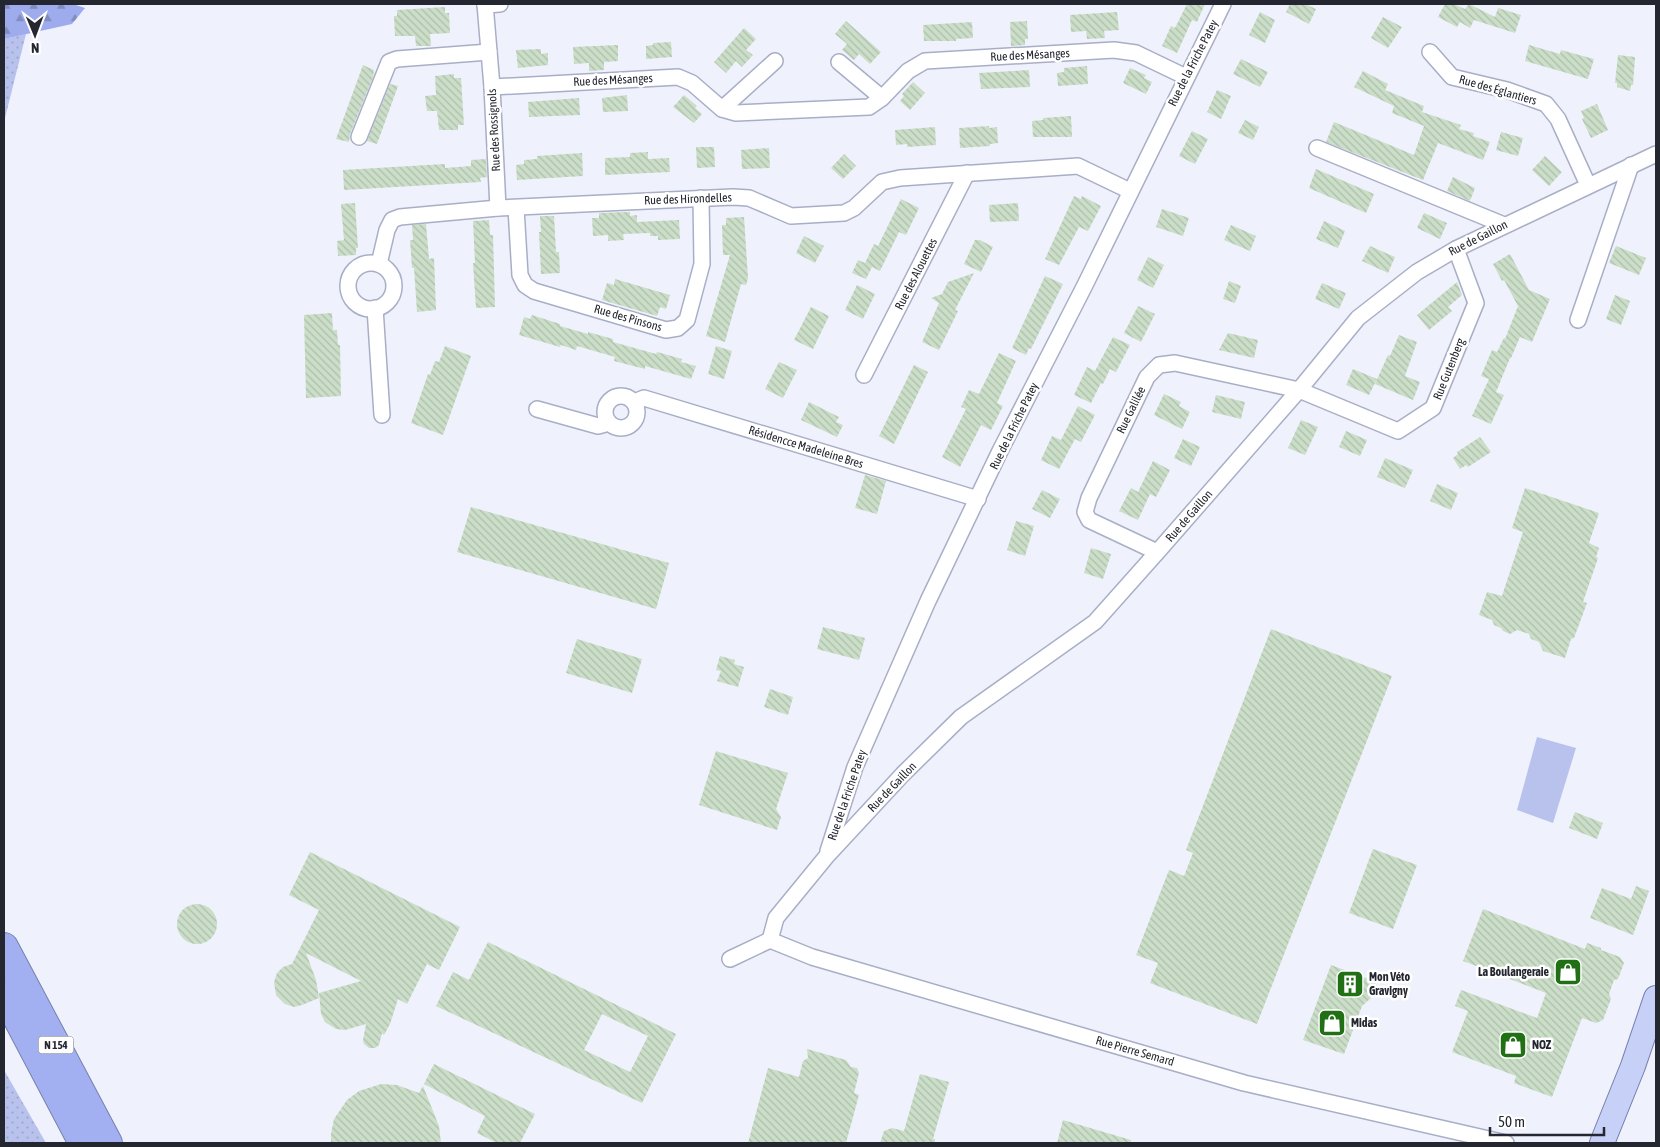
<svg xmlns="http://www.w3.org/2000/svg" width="1660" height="1147" viewBox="0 0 1660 1147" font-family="'Asap Condensed',sans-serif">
  <defs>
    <pattern id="grass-dots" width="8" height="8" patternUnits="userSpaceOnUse" patternTransform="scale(1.25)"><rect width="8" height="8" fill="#b8c2ec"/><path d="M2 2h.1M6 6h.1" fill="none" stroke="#9ea7cb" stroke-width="1.8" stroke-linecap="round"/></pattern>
    <pattern id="forest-firs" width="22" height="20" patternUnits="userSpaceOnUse" patternTransform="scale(1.25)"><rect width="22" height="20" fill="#9eacee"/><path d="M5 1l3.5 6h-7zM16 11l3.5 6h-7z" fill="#818cc1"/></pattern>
    <pattern id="building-back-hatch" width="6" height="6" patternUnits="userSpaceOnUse" patternTransform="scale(1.25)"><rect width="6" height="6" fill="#cbdec8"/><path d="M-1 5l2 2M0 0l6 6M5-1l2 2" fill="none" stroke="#aebeac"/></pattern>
  </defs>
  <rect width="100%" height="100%" fill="#eff2fc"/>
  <g fill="url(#grass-dots)">
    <path d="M 26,34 L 4,122 L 4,39 Z"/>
    <path d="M 4,1070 L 46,1143 L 4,1143 Z"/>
  </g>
  <path fill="url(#forest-firs)" d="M 4,4 L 73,4 L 85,8 L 72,24 L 4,39 Z"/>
  <path fill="#b8c2ec" d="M 1537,737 L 1576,748 L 1553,823 L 1517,810 Z"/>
  <g fill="url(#building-back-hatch)" fill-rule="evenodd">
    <path d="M 1187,4 L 1205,4 L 1197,22 L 1192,20 L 1177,53 L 1162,46 L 1171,26 L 1175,28 Z"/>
    <path d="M 1290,4 L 1305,4 L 1316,9 L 1309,24 L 1286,12 Z"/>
    <path d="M 1445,4 L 1453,4 L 1465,9 L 1469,4 L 1495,17 L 1498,8 L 1521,15 L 1515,33 L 1474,20 L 1470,28 L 1460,22 L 1457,27 L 1438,17 Z"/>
    <path d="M 445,7 L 445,13 L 449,13 L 450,33 L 430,34 L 431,46 L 416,46 L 415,36 L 395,36 L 394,16 L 397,16 L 397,10 Z"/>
    <path d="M 1117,12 L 1119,30 L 1104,31 L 1105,38 L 1087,39 L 1086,31 L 1071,32 L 1070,15 Z"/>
    <path d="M 1260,12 L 1275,20 L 1265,43 L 1249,35 Z"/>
    <path d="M 1383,17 L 1402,27 L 1388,48 L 1371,38 Z"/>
    <path d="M 846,21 L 881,52 L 870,64 L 859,54 L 854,60 L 842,50 L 847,44 L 835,34 Z"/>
    <path d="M 1027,21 L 1028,39 L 1025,39 L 1025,45 L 1011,46 L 1010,22 Z"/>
    <path d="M 972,22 L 973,38 L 956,39 L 956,41 L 924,41 L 923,25 Z"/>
    <path d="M 744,28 L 756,39 L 746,50 L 753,55 L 742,67 L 736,61 L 726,73 L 714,62 Z"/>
    <path d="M 671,42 L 672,57 L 646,59 L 646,46 L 653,45 L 653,43 Z"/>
    <path d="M 618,45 L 618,61 L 604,62 L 604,70 L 589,71 L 589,63 L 574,64 L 573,47 Z"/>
    <path d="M 1529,45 L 1560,54 L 1561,50 L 1594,59 L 1588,79 L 1525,61 Z"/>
    <path d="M 541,49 L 541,54 L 548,53 L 548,65 L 518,68 L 516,50 Z"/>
    <path d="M 1618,55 L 1635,57 L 1633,85 L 1631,85 L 1630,91 L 1617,87 L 1617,83 L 1615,83 Z"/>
    <path d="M 1241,59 L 1268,72 L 1260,87 L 1233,74 Z"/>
    <path d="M 363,65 L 374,70 L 373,77 L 350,134 L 349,142 L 336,139 Z"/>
    <path d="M 1087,66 L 1088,84 L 1058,86 L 1057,73 L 1064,72 L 1064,68 Z"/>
    <path d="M 1130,68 L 1146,75 L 1144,78 L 1152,82 L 1146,94 L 1123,83 Z"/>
    <path d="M 1029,70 L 1030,87 L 981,89 L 979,73 Z"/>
    <path d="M 1363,71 L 1388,84 L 1385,90 L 1424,106 L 1422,112 L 1461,125 L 1459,129 L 1474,133 L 1473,136 L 1490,142 L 1483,160 L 1438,143 L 1423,180 L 1326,142 L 1334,122 L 1414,155 L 1424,126 L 1392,113 L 1394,106 L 1354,87 Z"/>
    <path d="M 454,74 L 454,78 L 461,78 L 464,125 L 458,125 L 458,130 L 439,130 L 437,111 L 427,111 L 425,96 L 436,95 L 435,76 Z"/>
    <path d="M 913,82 L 925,93 L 910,110 L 900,101 L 904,96 L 902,94 Z"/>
    <path d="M 390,84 L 398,86 L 377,144 L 367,141 Z"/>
    <path d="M 1217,90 L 1231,96 L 1221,119 L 1207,112 Z"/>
    <path d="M 627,95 L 628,111 L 603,112 L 602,98 Z"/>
    <path d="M 684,95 L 697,106 L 695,108 L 702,114 L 694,123 L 673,107 Z"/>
    <path d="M 579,98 L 580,115 L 529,117 L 528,102 Z"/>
    <path d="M 1597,104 L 1608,130 L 1591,138 L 1582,119 L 1584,118 L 1581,111 Z"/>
    <path d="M 1071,116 L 1072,137 L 1033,137 L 1032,121 L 1043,120 L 1043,118 Z"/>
    <path d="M 1245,120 L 1259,127 L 1253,140 L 1238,133 Z"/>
    <path d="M 989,126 L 989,128 L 997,127 L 998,143 L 990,144 L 990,146 L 960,148 L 959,128 Z"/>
    <path d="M 935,127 L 936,145 L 907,147 L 907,144 L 896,145 L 895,130 Z"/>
    <path d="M 1192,131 L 1208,139 L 1195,164 L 1179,156 Z"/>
    <path d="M 1501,132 L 1523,138 L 1518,156 L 1496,150 Z"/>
    <path d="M 696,147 L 714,147 L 715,167 L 697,168 Z"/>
    <path d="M 769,148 L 770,168 L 742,169 L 741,150 Z"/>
    <path d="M 648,152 L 648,159 L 669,158 L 670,172 L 605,175 L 605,158 L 630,157 L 630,153 Z"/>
    <path d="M 582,153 L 583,176 L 517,180 L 516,165 L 524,164 L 524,160 L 537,159 L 537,156 Z"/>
    <path d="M 844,154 L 856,166 L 843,179 L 831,168 Z"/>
    <path d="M 1545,156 L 1562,172 L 1549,186 L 1532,170 Z"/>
    <path d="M 486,159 L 487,177 L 480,178 L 481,182 L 344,190 L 343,170 L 445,164 L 445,168 L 471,166 L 471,160 Z"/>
    <path d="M 1316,169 L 1374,194 L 1366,213 L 1309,188 Z"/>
    <path d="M 1453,177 L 1475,188 L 1470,201 L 1447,191 Z"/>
    <path d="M 1074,196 L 1081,199 L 1082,196 L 1101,206 L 1088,231 L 1079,227 L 1059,265 L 1045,259 Z"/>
    <path d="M 901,199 L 919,208 L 906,235 L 899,232 L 880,271 L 872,267 L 866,279 L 852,273 L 858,260 L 865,263 L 874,244 L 878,246 Z"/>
    <path d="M 355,203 L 358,248 L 356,248 L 356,255 L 338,256 L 337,241 L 344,240 L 341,204 Z"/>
    <path d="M 1018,203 L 1019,221 L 990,222 L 989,205 Z"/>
    <path d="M 1162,209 L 1189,218 L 1183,236 L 1156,227 Z"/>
    <path d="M 630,212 L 630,216 L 637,215 L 637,222 L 679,220 L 680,239 L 658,240 L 658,236 L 650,236 L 650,233 L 623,234 L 624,240 L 608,241 L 608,235 L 593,236 L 592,218 L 599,218 L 599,213 Z"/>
    <path d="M 1424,213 L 1447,223 L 1440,239 L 1417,228 Z"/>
    <path d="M 540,216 L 554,216 L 556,252 L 559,252 L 560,273 L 541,274 L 539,232 L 541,232 Z"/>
    <path d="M 744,217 L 748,278 L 746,285 L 741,284 L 725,342 L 706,336 L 730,255 L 723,255 L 722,225 L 726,225 L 726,218 Z"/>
    <path d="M 489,220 L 490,235 L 493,235 L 495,307 L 476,308 L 473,263 L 475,263 L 473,221 Z"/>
    <path d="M 1324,221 L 1345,231 L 1338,248 L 1316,239 Z"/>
    <path d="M 426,224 L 429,259 L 434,258 L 436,310 L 417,312 L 414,268 L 412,268 L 410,240 L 413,240 L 412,225 Z"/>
    <path d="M 1231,225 L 1256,236 L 1250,251 L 1224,240 Z"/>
    <path d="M 804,236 L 824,246 L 815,263 L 796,253 Z"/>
    <path d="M 975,240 L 980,240 L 993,247 L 981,272 L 964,264 Z"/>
    <path d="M 1370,246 L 1395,257 L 1388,273 L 1362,261 Z"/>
    <path d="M 1616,246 L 1646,258 L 1639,275 L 1609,263 Z"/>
    <path d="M 1510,254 L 1529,290 L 1550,299 L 1532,342 L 1520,337 L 1511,358 L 1510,358 L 1496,392 L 1504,395 L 1491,424 L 1472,416 L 1489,379 L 1481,376 L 1492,350 L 1497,352 L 1504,338 L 1505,339 L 1518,306 L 1504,280 L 1502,281 L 1493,264 Z"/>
    <path d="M 1148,257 L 1164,265 L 1153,288 L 1137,280 Z"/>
    <path d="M 974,273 L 955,310 L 958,311 L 939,350 L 922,342 L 939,303 L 931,298 L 942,294 L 948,282 Z"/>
    <path d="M 1045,276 L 1063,284 L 1031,349 L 1029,348 L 1026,355 L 1012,348 Z"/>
    <path d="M 615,279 L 670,295 L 666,309 L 660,307 L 657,316 L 602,300 L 607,283 L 614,285 Z"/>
    <path d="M 1229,281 L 1241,286 L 1235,303 L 1223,299 Z"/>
    <path d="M 1457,282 L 1462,295 L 1448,307 L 1452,311 L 1429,330 L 1417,315 Z"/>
    <path d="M 1322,283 L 1346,293 L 1339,309 L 1315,299 Z"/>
    <path d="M 857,285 L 875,294 L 863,319 L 845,310 Z"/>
    <path d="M 1615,295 L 1630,301 L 1621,325 L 1606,319 Z"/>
    <path d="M 1138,306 L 1155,314 L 1141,342 L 1124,333 Z"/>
    <path d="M 811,307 L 829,316 L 813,349 L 794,340 Z"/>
    <path d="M 332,313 L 333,330 L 337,330 L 338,345 L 340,345 L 341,396 L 306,398 L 304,315 Z"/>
    <path d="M 532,315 L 560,324 L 560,326 L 588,334 L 588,332 L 613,339 L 613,342 L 656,354 L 657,352 L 682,359 L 681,362 L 696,366 L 691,379 L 645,366 L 645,369 L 614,361 L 615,357 L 577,346 L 576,350 L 561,345 L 560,347 L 519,335 L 524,317 L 530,319 Z"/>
    <path d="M 1228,333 L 1258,340 L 1254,358 L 1219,350 Z"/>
    <path d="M 1399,335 L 1417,342 L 1405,376 L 1420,382 L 1413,400 L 1375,384 L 1388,355 L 1390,356 Z"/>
    <path d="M 1113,337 L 1130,345 L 1116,372 L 1110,369 L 1103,384 L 1101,383 L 1091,403 L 1074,395 L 1087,367 L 1095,371 Z"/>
    <path d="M 445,346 L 471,356 L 443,435 L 411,423 L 428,374 L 430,375 L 435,361 L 439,362 Z"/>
    <path d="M 716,346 L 732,351 L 724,379 L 708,374 Z"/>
    <path d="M 999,353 L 1016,361 L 997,403 L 1003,406 L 991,430 L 981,425 L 960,467 L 942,457 L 966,409 L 961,407 L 969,390 L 979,394 Z"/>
    <path d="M 779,362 L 797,370 L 783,398 L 765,389 Z"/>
    <path d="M 914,365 L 928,372 L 894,444 L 879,436 Z"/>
    <path d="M 1353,369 L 1377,379 L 1369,395 L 1346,385 Z"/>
    <path d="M 1164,394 L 1181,402 L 1179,406 L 1190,412 L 1182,429 L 1154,415 Z"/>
    <path d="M 1216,395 L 1245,402 L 1241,419 L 1212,412 Z"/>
    <path d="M 809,402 L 839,417 L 836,422 L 843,425 L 837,437 L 801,420 Z"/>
    <path d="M 1078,406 L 1095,415 L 1081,442 L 1075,439 L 1059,469 L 1041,460 L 1052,436 L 1061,440 Z"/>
    <path d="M 1301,420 L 1318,427 L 1305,455 L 1288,448 Z"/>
    <path d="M 1346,431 L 1367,440 L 1360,456 L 1339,447 Z"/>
    <path d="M 1480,437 L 1491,452 L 1468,467 L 1466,465 L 1460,469 L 1453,458 L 1458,454 L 1457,452 Z"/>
    <path d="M 1183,439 L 1200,447 L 1191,466 L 1174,458 Z"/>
    <path d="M 1385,458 L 1413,470 L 1405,488 L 1377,477 Z"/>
    <path d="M 1153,461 L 1170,470 L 1156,497 L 1150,494 L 1138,520 L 1119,511 L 1131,488 L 1138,492 Z"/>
    <path d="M 865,475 L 886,481 L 877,514 L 855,508 Z"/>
    <path d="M 1437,484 L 1458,493 L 1451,510 L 1430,501 Z"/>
    <path d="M 1525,488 L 1599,513 L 1589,543 L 1599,548 L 1596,557 L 1598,558 L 1583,602 L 1587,603 L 1574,638 L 1571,639 L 1565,658 L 1543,651 L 1539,642 L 1531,639 L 1529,634 L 1517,630 L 1510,634 L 1503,631 L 1501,628 L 1494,625 L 1492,620 L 1479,615 L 1487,592 L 1502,596 L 1523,532 L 1512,528 Z"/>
    <path d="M 1042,490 L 1060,499 L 1050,518 L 1032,509 Z"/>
    <path d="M 471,507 L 669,563 L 656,609 L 457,552 Z"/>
    <path d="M 1016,521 L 1034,526 L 1025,556 L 1007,550 Z"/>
    <path d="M 1091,548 L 1111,554 L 1103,579 L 1084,573 Z"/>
    <path d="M 823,627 L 865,638 L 859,660 L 817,649 Z"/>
    <path d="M 1271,629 L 1392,676 L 1257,1024 L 1150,983 L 1158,963 L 1136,955 L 1169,870 L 1184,876 L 1193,853 L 1186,850 Z"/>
    <path d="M 577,639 L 642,659 L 632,693 L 566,673 Z"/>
    <path d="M 720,656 L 735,660 L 734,664 L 744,667 L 738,687 L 717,681 L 721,671 L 716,670 Z"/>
    <path d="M 770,689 L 793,697 L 788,715 L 764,707 Z"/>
    <path d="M 716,751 L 788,773 L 776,809 L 781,817 L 777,830 L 699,805 Z"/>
    <path d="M 1575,812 L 1603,823 L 1597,839 L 1569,828 Z"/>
    <path d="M 1373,849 L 1417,865 L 1393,929 L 1349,913 Z"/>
    <path d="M 310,852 L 460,927 L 439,970 L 427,964 L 407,1004 L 398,999 L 390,1024 L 384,1035 L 382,1033 L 379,1045 L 375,1048 L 369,1048 L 364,1044 L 363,1040 L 366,1024 L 345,1030 L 336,1029 L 325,1022 L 321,1014 L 319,993 L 361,981 L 306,953 L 316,980 L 319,998 L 302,1005 L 294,1007 L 285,1004 L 276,995 L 274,982 L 277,973 L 283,967 L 292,964 L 319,910 L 289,895 Z"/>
    <path d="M 1636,886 L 1649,891 L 1633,935 L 1590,918 L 1602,888 L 1631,899 Z"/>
    <circle cx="197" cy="924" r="20"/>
    <path d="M 1483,909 L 1585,949 L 1587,943 L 1601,948 L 1601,950 L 1620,957 L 1624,963 L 1618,979 L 1614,980 L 1609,994 L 1611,999 L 1603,1020 L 1596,1023 L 1582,1018 L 1552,1097 L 1514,1083 L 1516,1076 L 1452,1052 L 1468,1011 L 1455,1006 L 1461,990 L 1537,1018 L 1546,993 L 1463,961 Z"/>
    <path d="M 488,942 L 676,1034 L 642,1103 L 436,1006 L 453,972 L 469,980 ZM 602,1014 L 648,1036 L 630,1072 L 584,1050 Z"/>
    <path d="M 1331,965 L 1374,981 L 1379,988 L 1369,995 L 1371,998 L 1362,1006 L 1344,1054 L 1303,1040 Z"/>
    <path d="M 807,1049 L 846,1060 L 851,1067 L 857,1068 L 859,1073 L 854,1093 L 859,1095 L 846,1143 L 748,1143 L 768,1068 L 799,1077 L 803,1061 L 808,1058 Z"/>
    <path d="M 434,1064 L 535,1114 L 520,1143 L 497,1143 L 477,1133 L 485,1116 L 424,1084 Z"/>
    <path d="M 920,1074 L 949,1082 L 933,1139 L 935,1139 L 935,1143 L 880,1143 L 884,1131 L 892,1128 L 904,1131 Z"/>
    <path d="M 381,1084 L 397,1085 L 419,1093 L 423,1086 L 439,1126 L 441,1143 L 331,1143 L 331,1134 L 334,1119 L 347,1100 L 359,1091 Z"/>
    <path d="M 1063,1120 L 1131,1140 L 1131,1143 L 1057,1143 Z"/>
  </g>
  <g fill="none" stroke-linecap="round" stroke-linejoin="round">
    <g stroke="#a9aec7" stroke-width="18">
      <g id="street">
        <path d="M 485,4 L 492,87 L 498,208"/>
        <path d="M 485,5 L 500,4"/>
        <path d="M 1430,52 L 1452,77 L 1507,90 L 1546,104 L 1558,119 L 1588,185"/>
        <path d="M 839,62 L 882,98 L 908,71 L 925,61 L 1114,50 L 1136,53 L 1186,77"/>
        <path d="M 492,87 L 678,77 L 692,83 L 722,109 L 736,113 L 869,107 L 882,98"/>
        <path d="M 722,109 L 775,61"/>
        <path d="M 359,137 L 389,62 L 397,59 L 489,52"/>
        <path d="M 1317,148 L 1504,225"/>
        <path d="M 516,208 L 520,275 L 525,285 L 534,291 L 666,330 L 678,328 L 687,320 L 702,264 L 701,198"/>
        <circle cx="371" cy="286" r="23"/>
        <path d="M 379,264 L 387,230 L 392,220 L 400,217 L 498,208 L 733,197 L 749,198 L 791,216 L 844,213 L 854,208 L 882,182 L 900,178 L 1078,166 L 1130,191"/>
        <path d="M 375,308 L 382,415"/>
        <path d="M 1578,320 L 1631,165"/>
        <path d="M 864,375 L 967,173"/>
        <circle cx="621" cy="412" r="16"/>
        <path d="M 634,402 L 644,398 L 978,499"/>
        <path d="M 537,409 L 598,426 L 609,423"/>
        <path d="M 1157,552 L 1089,520 L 1085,512 L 1089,498 L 1147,377 L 1159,365 L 1175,363 L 1299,390 L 1398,431 L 1433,408 L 1476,303 L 1456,249"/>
        <path d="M 828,851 L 855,767 L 928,601 L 1000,451 L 1084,287 L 1223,4"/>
        <path d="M 770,940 L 776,918 L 826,857 L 903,774 L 961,717 L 1095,622 L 1160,549 L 1299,390 L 1358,318 L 1417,272 L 1456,249 L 1656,154"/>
        <path d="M 770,940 L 812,957 L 1244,1083 L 1506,1143"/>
        <path d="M 730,959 L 770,940"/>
      </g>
    </g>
    <g stroke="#7680ad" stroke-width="26">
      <path id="primary" d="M 1602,1143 L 1633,1066 L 1656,998"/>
    </g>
    <g stroke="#7680ad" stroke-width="30">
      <g id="highway">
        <path d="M 4,947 L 108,1143"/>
        <path d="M 4,993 L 83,1143"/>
      </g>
    </g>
    <use href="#street" stroke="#fff" stroke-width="15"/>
    <use href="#primary" stroke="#c7d0f7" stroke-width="24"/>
    <use href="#highway" stroke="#a2b0f1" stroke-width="28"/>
  </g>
  <defs>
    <g id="shop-square" transform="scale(1.4375)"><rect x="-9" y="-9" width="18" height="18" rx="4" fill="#227016" stroke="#fff"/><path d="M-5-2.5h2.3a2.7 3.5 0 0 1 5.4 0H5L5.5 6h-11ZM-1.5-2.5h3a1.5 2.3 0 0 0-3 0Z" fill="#fff"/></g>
    <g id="building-square" transform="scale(1.4375)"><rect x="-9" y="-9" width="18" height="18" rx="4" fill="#227016" stroke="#fff"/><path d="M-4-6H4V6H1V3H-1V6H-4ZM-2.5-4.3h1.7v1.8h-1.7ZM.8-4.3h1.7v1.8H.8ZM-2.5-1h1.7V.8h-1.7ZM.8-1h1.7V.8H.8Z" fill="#fff"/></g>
  </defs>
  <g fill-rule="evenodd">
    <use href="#shop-square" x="1568" y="972"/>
    <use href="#building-square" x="1350" y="984"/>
    <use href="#shop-square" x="1332" y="1023"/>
    <use href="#shop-square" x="1513" y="1045"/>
  </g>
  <g text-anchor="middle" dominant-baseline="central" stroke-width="5" stroke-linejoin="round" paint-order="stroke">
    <rect fill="#fff" stroke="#66686e" stroke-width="1" x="38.5" y="1036.5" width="35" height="17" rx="4"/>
    <g font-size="11" font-weight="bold" fill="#242730">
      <text x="56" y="1045">N 154</text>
    </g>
    <g font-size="12" fill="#242730" stroke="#fff">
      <text transform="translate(1030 55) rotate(-3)">Rue des Mésanges</text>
      <text transform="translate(1193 63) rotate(-63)">Rue de la Friche Patey</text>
      <text transform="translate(613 80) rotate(-3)">Rue des Mésanges</text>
      <text transform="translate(1498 90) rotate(16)">Rue des Églantiers</text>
      <text transform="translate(494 130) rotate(-93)">Rue des Rossignols</text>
      <text transform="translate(688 199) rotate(-2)">Rue des Hirondelles</text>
      <text transform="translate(1478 238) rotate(-27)">Rue de Gaillon</text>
      <text transform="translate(916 274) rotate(-63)">Rue des Alouettes</text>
      <text transform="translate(628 318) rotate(16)">Rue des Pinsons</text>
      <text transform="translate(1449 369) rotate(-68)">Rue Gutenberg</text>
      <text transform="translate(1131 410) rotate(-64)">Rue Galilée</text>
      <text transform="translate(1014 426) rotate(-64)">Rue de la Friche Patey</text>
      <text transform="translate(806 447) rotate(17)">Résidencce Madeleine Bres</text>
      <text transform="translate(1189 516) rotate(-49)">Rue de Gaillon</text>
      <text transform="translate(892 787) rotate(-46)">Rue de Gaillon</text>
      <text transform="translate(847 795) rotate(-71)">Rue de la Friche Patey</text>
      <text transform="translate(1135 1051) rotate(16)">Rue Pierre Semard</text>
    </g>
    <g font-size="12" font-weight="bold" fill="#242730" stroke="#fff" text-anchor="start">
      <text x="1549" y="972" text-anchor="end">La Boulangeraie</text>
      <text x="1369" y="977">Mon Véto<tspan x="1369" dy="14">Gravigny</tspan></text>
      <text x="1351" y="1023">Midas</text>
      <text x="1532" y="1045">NOZ</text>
    </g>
  </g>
  <rect width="1660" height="1147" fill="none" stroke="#242730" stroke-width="10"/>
  <g transform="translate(35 35) rotate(179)" stroke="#ffffff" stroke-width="4" paint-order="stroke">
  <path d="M0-4L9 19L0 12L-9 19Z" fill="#242730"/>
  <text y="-8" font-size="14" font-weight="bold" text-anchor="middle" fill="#242730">N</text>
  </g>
  <path d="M1490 1127v8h114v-8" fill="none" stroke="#242730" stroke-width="2.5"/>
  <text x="1498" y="1127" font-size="15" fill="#242730" stroke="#ffffff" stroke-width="4" paint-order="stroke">50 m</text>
</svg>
